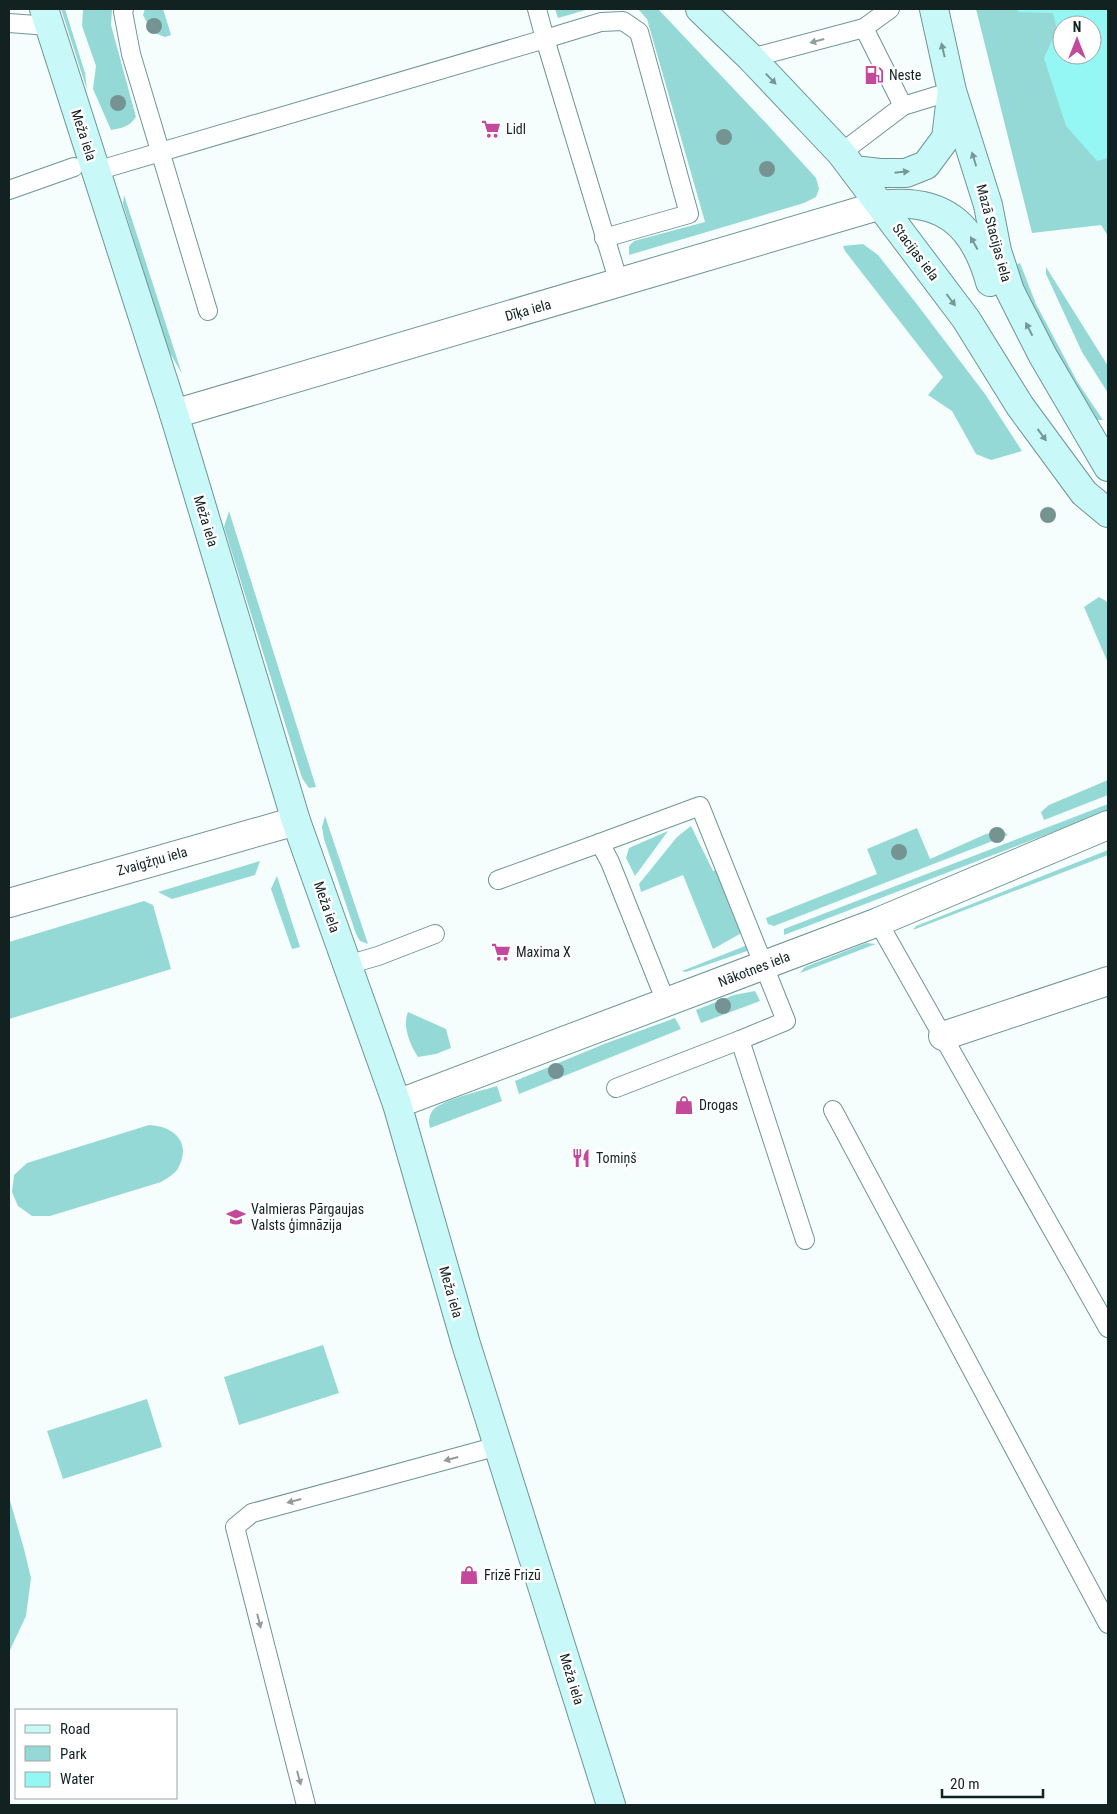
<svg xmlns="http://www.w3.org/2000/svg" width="1117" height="1814" viewBox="0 0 1117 1814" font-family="'Roboto Condensed',sans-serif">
  <rect width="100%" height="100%" fill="#f5fdfd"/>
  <g fill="#95d9d6" fill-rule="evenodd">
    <path d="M 61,9 L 65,9 L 85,73 L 87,90 Z"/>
    <path d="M 83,9 L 112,9 L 111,25 L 136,117 C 129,127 122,128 111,130 L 93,89 L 96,66 L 82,26 Z"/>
    <path d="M 145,9 L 163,9 L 171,35 L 165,37 L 152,32 L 143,15 Z"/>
    <path d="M 555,9 L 589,9 L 558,18 Z"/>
    <path d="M 638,9 L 658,9 L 766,123 L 816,178 L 819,189 L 816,197 L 804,203 L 629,255 L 629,246 L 634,241 L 705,222 L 647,19 Z"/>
    <path d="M 976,9 L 1108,9 L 1108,236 L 1101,225 L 1032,233 ZM 1062,25 L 1092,25 L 1092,55 L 1062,55 Z"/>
    <path d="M 124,195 L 182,374 L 166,346 L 123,204 Z"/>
    <path d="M 863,244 L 878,255 L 916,303 L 985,394 L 1022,451 L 991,460 L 976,454 L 952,411 L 928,395 L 943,377 L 845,251 L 843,246 Z"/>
    <path d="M 1020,263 L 1036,304 L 1078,383 L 1103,420 L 1097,420 L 1093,418 L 1027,302 L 1014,266 Z"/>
    <path d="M 1046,267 L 1108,366 L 1108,393 L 1082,352 L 1046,274 Z"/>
    <path d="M 229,511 L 316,787 L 309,788 L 302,778 L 224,527 Z"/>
    <path d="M 1099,597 L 1106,601 L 1108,604 L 1108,663 L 1084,607 Z"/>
    <path d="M 1108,780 L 1108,795 L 1044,820 L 1041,812 L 1049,805 Z"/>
    <path d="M 1108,804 L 1108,811 L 784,935 L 784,929 Z"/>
    <path d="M 325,816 L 368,944 L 360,941 L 356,934 L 324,839 L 322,827 Z"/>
    <path d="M 691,826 L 713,871 L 721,867 L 745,931 L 713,949 L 683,875 L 641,892 L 639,884 L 677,837 Z"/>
    <path d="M 917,828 L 930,859 L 986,834 L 1002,830 L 1008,835 L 774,926 L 768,924 L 766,918 L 877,874 L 867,849 Z"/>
    <path d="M 668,831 L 635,876 L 626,858 L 629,848 Z"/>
    <path d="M 1108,850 L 1108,855 L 913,930 L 916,926 Z"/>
    <path d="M 260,861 L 255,875 L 172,899 L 158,892 Z"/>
    <path d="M 277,876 L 300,947 L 292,949 L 271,889 Z"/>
    <path d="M 144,901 L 153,905 L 171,969 L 9,1019 L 9,942 Z"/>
    <path d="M 866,943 L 876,944 L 800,973 L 805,967 Z"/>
    <path d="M 750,944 L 747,951 L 686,972 L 682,971 Z"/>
    <path d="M 755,991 L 760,1001 L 701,1023 L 696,1010 L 734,995 Z"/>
    <path d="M 408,1012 L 446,1029 L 451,1048 L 436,1054 L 418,1057 C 410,1045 402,1026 408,1012 Z"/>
    <path d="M 675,1018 L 681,1029 L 519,1094 L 515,1081 L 604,1044 Z"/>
    <path d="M 497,1086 L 502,1101 L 430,1128 C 428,1122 429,1115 433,1110 C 444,1099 481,1091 497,1086 Z"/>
    <path d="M 149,1125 C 175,1126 193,1144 177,1170 C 173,1175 166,1179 161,1182 L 50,1216 L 32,1216 L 18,1206 L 12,1192 L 14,1175 L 27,1163 Z"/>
    <path d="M 323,1345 L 339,1393 L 239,1425 L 224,1377 Z"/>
    <path d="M 147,1399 L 162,1447 L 63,1479 L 47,1431 Z"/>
    <path d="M 9,1497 L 24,1549 L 31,1578 L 26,1616 L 9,1652 Z"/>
  </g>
  <path fill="#94f7f4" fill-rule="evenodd" d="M 1017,9 L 1108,9 L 1108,158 L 1097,161 L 1066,126 L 1044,58 L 1057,29 L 1053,13 L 1018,12 ZM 1062,25 L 1092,25 L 1092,55 L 1062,55 Z"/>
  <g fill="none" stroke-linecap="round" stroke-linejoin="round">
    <g stroke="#6f9694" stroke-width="20">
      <g id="lane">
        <path d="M 124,9 L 123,12 L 131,54 L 208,311"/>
        <path d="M 537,9 L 545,39 L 601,22 L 623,21 L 639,32 L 689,214 L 604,238"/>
        <path d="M 9,23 L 49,26"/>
        <path d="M 864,28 L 903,106"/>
        <path d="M 751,58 L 864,28 L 890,9"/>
        <path d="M 841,153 L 903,106 L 952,91"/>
        <path d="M 96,171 L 545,39 L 619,283"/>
        <path d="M 9,190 L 74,167"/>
        <path d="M 498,880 L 600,843"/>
        <path d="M 878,922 L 1108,1328"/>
        <path d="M 347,965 L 378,956 L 435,934"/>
        <path d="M 666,1002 L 610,862 L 600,843 L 700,806 L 786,1021 L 740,1040 L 805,1240"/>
        <path d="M 616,1088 L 740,1040"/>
        <path d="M 833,1110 L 1108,1624"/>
        <path d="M 306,1805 L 235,1527 L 252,1513 L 498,1446"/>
      </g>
    </g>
    <g stroke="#6f9694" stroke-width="30">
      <g id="street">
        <path d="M 174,414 L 881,205"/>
        <path d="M 9,903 L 296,821"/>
        <path d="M 943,1036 L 1108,981"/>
        <path d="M 397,1104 L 878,922 L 1108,825"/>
      </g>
    </g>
    <g stroke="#6f9694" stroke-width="30">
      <g id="secondary">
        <path d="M 44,9 L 174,414 L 296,821 L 397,1104 L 466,1344 L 611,1805"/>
        <path d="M 700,9 L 751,58 L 841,153 L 966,319 L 1020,406 L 1084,493 L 1108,513"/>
        <path d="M 934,9 L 952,91 L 988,205 L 997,251 L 1010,291 L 1043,356 L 1108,467"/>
        <path d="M 854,170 L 880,173 L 906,173 L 926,165 L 946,138 L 951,97"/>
        <path d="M 881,205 C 942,197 974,224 990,282"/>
      </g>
    </g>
    <use href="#lane" stroke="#fff" stroke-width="18"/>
    <use href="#street" stroke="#fff" stroke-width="28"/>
    <use href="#secondary" stroke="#c8f8f7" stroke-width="28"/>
  </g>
  <g fill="#759393">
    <circle cx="154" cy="26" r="8"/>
    <circle cx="118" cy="103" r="8"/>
    <circle cx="724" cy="137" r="8"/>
    <circle cx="767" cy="169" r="8"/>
    <circle cx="1048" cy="515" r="8"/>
    <circle cx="997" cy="835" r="8"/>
    <circle cx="899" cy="852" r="8"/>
    <circle cx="723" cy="1006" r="8"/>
    <circle cx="556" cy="1071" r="8"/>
  </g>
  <defs><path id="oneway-solid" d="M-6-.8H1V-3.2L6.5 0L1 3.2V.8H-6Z" transform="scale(1.25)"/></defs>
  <g fill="#949c9b">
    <use href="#oneway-solid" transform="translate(817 41) rotate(165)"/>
    <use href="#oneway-solid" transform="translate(451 1459) rotate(165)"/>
    <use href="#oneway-solid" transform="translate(294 1501) rotate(165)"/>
    <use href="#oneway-solid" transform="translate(259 1621) rotate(76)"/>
    <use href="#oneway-solid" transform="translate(299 1778) rotate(75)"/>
  </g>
  <g fill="#769897">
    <use href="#oneway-solid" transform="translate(943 50) rotate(-103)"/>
    <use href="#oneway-solid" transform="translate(771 79) rotate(46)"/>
    <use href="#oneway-solid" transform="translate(974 159) rotate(-107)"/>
    <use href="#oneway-solid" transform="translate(902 172) rotate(-6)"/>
    <use href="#oneway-solid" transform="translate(974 243) rotate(-119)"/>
    <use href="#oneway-solid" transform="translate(951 300) rotate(53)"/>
    <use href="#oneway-solid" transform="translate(1029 329) rotate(-117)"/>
    <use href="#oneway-solid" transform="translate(1042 435) rotate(54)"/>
  </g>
  <defs>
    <g id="fuel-bare" transform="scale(1.5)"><path d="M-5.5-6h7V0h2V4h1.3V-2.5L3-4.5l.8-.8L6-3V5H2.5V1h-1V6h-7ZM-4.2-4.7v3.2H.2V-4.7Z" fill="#c3499b" stroke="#fff" stroke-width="2.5" paint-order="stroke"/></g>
    <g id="supermarket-bare" transform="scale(1.5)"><path d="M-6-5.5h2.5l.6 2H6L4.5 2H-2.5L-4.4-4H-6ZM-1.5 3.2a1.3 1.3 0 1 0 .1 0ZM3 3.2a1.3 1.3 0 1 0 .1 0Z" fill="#c3499b" stroke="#fff" stroke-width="2.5" paint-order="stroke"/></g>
    <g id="shop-bare" transform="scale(1.5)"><path d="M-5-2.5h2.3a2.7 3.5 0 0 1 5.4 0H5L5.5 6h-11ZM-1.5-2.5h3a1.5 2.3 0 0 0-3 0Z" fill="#c3499b" stroke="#fff" stroke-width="2.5" paint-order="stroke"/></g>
    <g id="restaurant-bare" transform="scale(1.5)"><path d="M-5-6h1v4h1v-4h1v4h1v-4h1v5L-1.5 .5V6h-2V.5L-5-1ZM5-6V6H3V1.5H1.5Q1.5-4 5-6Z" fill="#c3499b" stroke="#fff" stroke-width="2.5" paint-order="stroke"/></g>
    <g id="school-bare" transform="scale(1.5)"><path d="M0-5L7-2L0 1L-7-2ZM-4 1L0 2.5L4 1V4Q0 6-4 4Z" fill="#c3499b" stroke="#fff" stroke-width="2.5" paint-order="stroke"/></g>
  </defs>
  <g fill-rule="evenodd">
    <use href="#fuel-bare" x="874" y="75"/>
    <use href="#supermarket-bare" x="491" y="129"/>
    <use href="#supermarket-bare" x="501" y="952"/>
    <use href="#shop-bare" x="684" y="1105"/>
    <use href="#restaurant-bare" x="581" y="1158"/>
    <use href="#school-bare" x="236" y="1217"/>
    <use href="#shop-bare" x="469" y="1575"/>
  </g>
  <g text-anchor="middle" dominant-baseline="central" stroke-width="5" stroke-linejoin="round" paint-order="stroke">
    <g font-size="14" fill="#122221" stroke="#fff" text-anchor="start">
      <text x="889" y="75">Neste</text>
      <text x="506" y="129">Lidl</text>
      <text x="516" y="952">Maxima X</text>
      <text x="699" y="1105">Drogas</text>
      <text x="596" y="1158">Tomiņš</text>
      <text x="251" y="1209">Valmieras Pārgaujas<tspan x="251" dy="16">Valsts ģimnāzija</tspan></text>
      <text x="484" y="1575">Frizē Frizū</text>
    </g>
    <g font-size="14" fill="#122221" stroke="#fff">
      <text transform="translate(84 135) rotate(72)">Meža iela</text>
      <text transform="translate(994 233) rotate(75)">Mazā Stacijas iela</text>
      <text transform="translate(916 252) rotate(53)">Stacijas iela</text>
      <text transform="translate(528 310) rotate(-16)">Dīķa iela</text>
      <text transform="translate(206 521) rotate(73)">Meža iela</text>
      <text transform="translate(152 861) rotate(-16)">Zvaigžņu iela</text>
      <text transform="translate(327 907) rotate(71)">Meža iela</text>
      <text transform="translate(754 969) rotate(-21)">Nākotnes iela</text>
      <text transform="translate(451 1292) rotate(74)">Meža iela</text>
      <text transform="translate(572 1679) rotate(73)">Meža iela</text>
    </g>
  </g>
  <rect width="1117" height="1814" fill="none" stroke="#122221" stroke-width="20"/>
  <rect x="15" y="1709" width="162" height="90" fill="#ffffff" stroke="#a0a7a6"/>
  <rect x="25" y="1725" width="25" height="8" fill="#c8f8f7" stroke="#a0a7a6"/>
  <text x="60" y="1734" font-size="15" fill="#122221">Road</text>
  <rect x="25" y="1746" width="25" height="15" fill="#95d9d6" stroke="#a0a7a6"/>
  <text x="60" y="1759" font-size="15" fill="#122221">Park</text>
  <rect x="25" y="1772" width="25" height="15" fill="#94f7f4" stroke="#a0a7a6"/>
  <text x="60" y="1784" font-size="15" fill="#122221">Water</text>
  <g transform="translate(1077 40)"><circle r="24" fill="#ffffff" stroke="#a0a7a6"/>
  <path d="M0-4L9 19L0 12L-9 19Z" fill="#c3499b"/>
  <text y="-8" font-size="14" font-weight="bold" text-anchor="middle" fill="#122221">N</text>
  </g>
  <path d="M942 1789v8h101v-8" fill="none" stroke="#122221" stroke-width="2.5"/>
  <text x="950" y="1789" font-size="15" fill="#122221" stroke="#ffffff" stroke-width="4" paint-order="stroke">20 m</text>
</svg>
